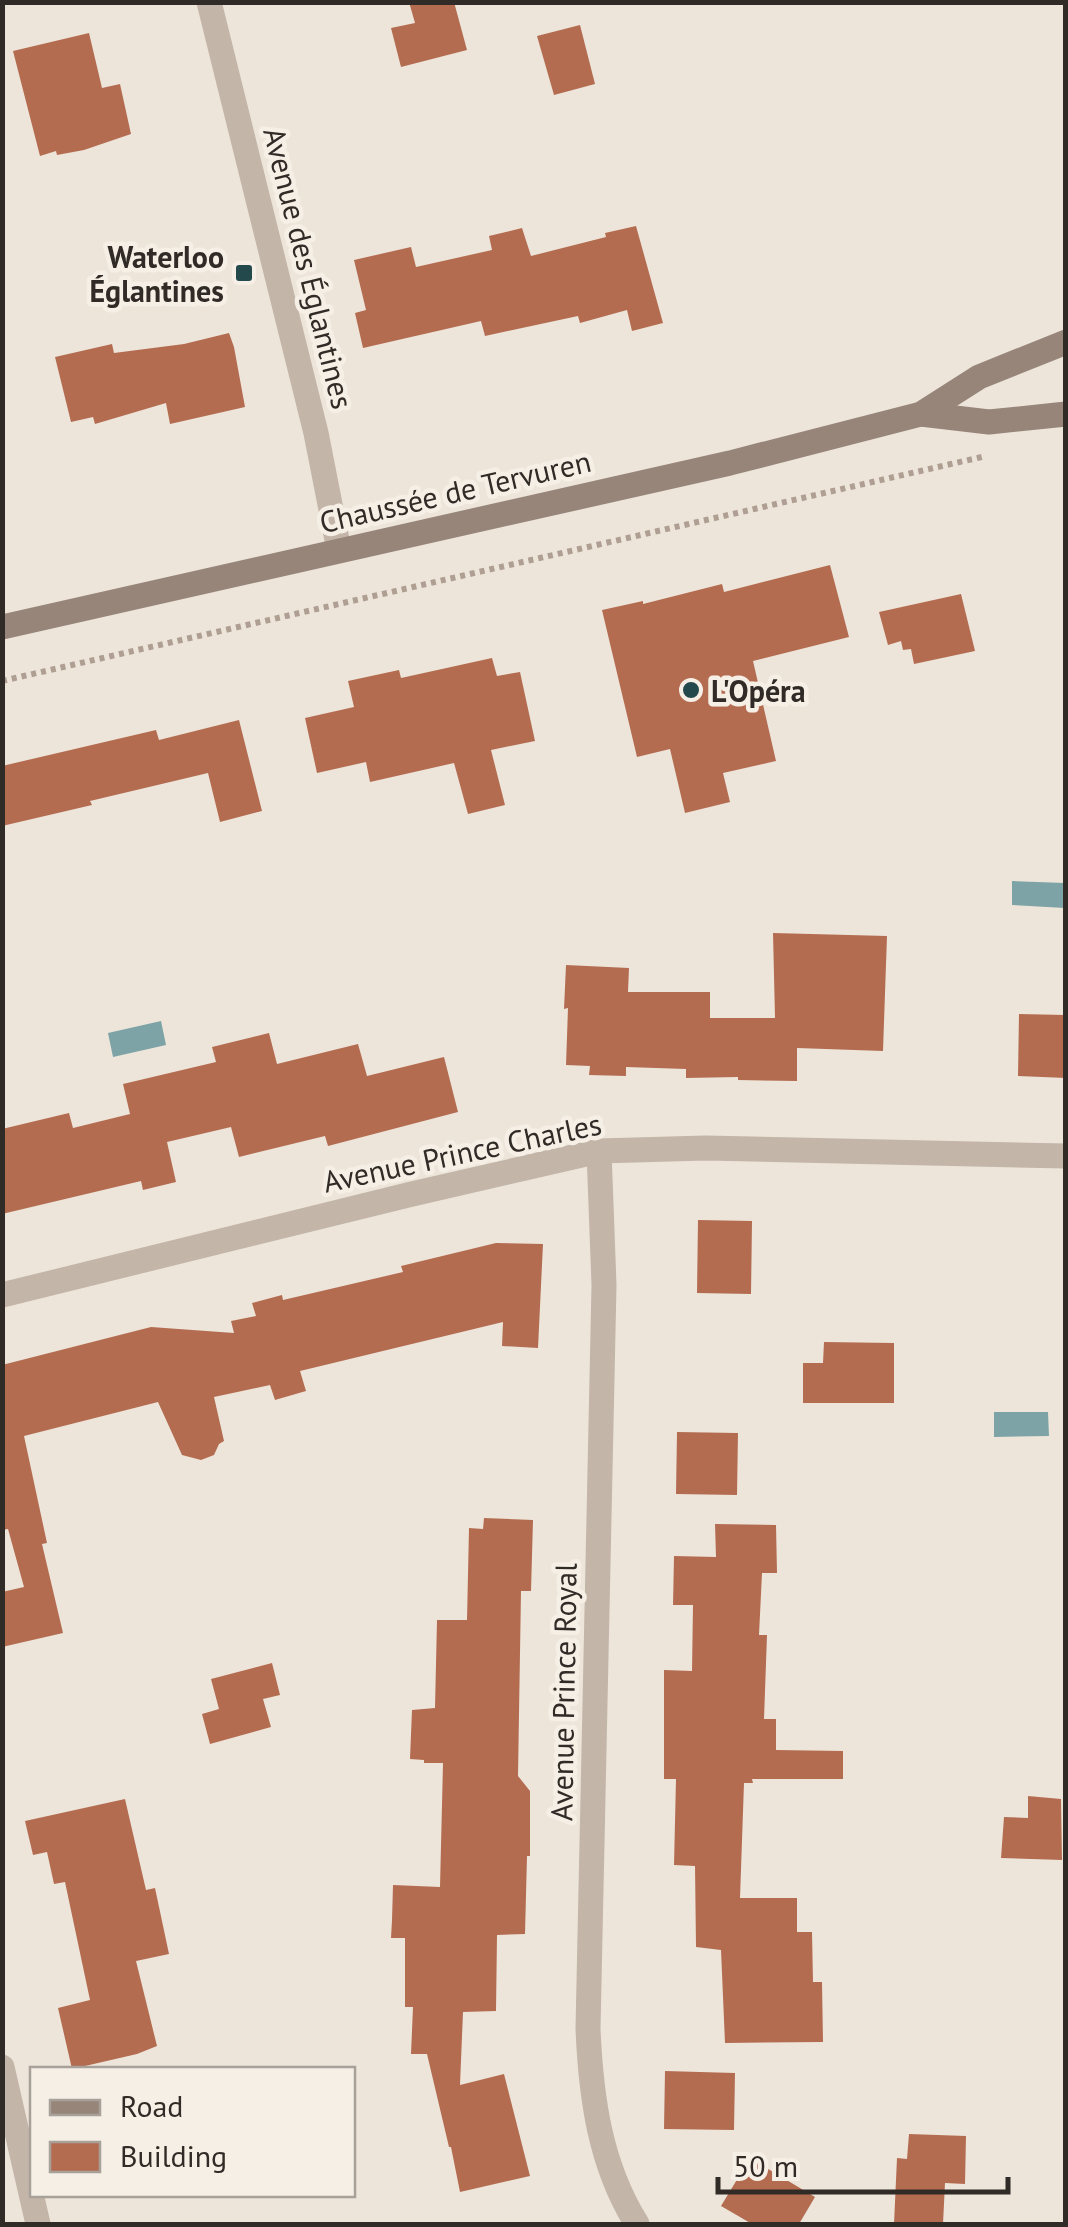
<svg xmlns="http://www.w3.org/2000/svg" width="1068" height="2227" viewBox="0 0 1068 2227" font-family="'PT Sans',sans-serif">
  <rect width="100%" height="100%" fill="#ede5da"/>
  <g fill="#7da3a6">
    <path d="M 1012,881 L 1065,883 L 1065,908 L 1012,905 Z"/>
    <path d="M 161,1021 L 166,1045 L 113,1057 L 108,1033 Z"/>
    <path d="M 994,1412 L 1048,1412 L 1049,1436 L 994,1437 Z"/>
  </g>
  <g fill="#b46c51">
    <path d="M 409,2 L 454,2 L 467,50 L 401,67 L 391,28 L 415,23 Z"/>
    <path d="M 580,25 L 595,84 L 554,95 L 537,36 Z"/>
    <path d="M 89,33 L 102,88 L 120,84 L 131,134 L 84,150 L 57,155 L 56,151 L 40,156 L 13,51 Z"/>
    <path d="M 636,226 L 663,323 L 632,331 L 627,310 L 580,323 L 578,316 L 485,336 L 481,321 L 363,348 L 355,313 L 366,310 L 354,260 L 411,247 L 416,267 L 492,250 L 489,236 L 522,228 L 531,256 L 606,237 L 605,233 Z"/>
    <path d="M 229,333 L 234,347 L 245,407 L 170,424 L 166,403 L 95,424 L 93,417 L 71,422 L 55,357 L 112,344 L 114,353 L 184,344 Z"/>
    <path d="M 830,565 L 849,637 L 753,661 L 776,761 L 723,773 L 730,802 L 685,813 L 670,749 L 637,757 L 602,610 L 643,601 L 643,604 L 722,584 L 724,592 Z"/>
    <path d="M 961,594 L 975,651 L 914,664 L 911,649 L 903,650 L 901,641 L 888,645 L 879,612 Z"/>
    <path d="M 492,658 L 497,676 L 520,672 L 535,741 L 491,750 L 505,805 L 468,814 L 454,763 L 370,782 L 366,762 L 317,773 L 305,718 L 354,707 L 348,681 L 399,670 L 401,678 Z"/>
    <path d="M 239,720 L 262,811 L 220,822 L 208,773 L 90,801 L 92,805 L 2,826 L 2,766 L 156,730 L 159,740 Z"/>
    <path d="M 773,933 L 887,936 L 883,1051 L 797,1048 L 797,1081 L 738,1080 L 738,1077 L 686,1078 L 686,1069 L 626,1067 L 626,1076 L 589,1075 L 590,1066 L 566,1065 L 568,1008 L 564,1009 L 566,965 L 629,968 L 628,992 L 710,992 L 710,1018 L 775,1018 Z"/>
    <path d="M 1019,1014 L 1066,1015 L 1066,1078 L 1018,1076 Z"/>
    <path d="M 269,1033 L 277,1064 L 358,1044 L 367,1076 L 444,1057 L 458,1112 L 328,1146 L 325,1136 L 239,1157 L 231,1127 L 167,1142 L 176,1182 L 143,1190 L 141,1181 L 2,1214 L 2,1129 L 69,1113 L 73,1128 L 130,1114 L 123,1084 L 216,1062 L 212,1047 Z"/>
    <path d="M 698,1220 L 752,1221 L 751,1294 L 697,1293 Z"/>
    <path d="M 496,1243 L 543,1244 L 538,1348 L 502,1346 L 503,1322 L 300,1371 L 306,1391 L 275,1400 L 270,1385 L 214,1397 L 224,1441 L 219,1444 L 214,1455 L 201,1460 L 182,1455 L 158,1402 L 24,1436 L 47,1543 L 42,1544 L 63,1633 L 2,1647 L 2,1592 L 24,1587 L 8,1529 L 2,1530 L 2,1365 L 151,1327 L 234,1333 L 231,1321 L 256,1316 L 252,1303 L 282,1295 L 283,1300 L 403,1272 L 401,1266 Z"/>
    <path d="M 824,1342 L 894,1343 L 894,1403 L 803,1403 L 803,1363 L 823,1363 Z"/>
    <path d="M 677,1432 L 738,1433 L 737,1495 L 676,1494 Z"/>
    <path d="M 484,1518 L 533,1520 L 531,1591 L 521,1591 L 518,1776 L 530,1791 L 530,1856 L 527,1856 L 525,1934 L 497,1935 L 496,2011 L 463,2012 L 460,2085 L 504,2074 L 530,2176 L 460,2192 L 451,2147 L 449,2147 L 427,2054 L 411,2054 L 413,2007 L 405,2007 L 405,1938 L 391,1938 L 392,1920 L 393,1885 L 440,1887 L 443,1763 L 424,1763 L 424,1760 L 410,1759 L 412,1710 L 435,1708 L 437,1620 L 467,1620 L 469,1528 L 483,1529 Z"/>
    <path d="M 715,1524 L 776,1525 L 777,1573 L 762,1573 L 759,1635 L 767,1635 L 764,1719 L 776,1719 L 776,1750 L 843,1751 L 843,1779 L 752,1779 L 753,1783 L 744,1783 L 740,1898 L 797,1898 L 797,1932 L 812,1932 L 813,1982 L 822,1982 L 823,2042 L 725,2043 L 721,1950 L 696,1947 L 695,1866 L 674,1865 L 676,1779 L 664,1779 L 664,1670 L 692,1671 L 693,1605 L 673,1605 L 674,1556 L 716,1557 Z"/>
    <path d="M 272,1663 L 280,1695 L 263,1699 L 271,1727 L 210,1744 L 202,1714 L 219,1709 L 211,1679 Z"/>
    <path d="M 1028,1796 L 1061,1799 L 1062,1860 L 1001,1858 L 1004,1817 L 1028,1818 Z"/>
    <path d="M 125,1799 L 146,1890 L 155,1888 L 169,1954 L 136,1961 L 157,2046 L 137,2054 L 72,2069 L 58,2008 L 90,2000 L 65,1882 L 54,1884 L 47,1852 L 33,1855 L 25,1821 Z"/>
    <path d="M 665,2071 L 735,2073 L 734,2130 L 664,2129 Z"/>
    <path d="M 909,2134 L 966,2136 L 965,2184 L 945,2183 L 943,2224 L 894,2224 L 897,2158 L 907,2159 Z"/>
    <path d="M 750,2158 L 815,2197 L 799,2224 L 752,2224 L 721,2206 Z"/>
  </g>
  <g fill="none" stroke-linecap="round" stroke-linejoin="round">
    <path stroke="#af9f92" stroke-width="6" stroke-dasharray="5 5" stroke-linecap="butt" d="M 2,681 L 986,456"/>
    <g stroke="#c3b5a8" stroke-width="25">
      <path d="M 209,2 L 316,433 L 339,550"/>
      <path d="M 599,1151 L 604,1285 L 588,2029 C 591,2098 600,2165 637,2224"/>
      <path d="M 2,1295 L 412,1194 L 599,1151 L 706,1148 L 1066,1156"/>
      <path d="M 2,2067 L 38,2224"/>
    </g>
    <g stroke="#97857a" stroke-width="25">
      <path d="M 921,414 L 989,422 L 1066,414"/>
      <path d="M 2,627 L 730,463 L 921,414 L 979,377 L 1066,342"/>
    </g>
  </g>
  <g fill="#23494d" stroke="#f6efe6" stroke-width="4">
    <rect x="234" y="263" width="20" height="20" rx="5"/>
    <circle cx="691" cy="690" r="10"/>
  </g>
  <g text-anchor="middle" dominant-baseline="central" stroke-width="9" stroke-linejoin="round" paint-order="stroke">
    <g font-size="30" font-weight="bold" fill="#312b27" stroke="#f6efe6" text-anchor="end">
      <text x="224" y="256">Waterloo<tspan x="224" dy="34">Églantines</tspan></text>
      <text x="711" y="690" text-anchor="start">L'Opéra</text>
    </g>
    <g font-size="30" fill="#312b27" stroke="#f6efe6">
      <text transform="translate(309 268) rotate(76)">Avenue des Églantines</text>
      <text transform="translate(455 491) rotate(-13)">Chaussée de Tervuren</text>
      <text transform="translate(462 1152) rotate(-12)">Avenue Prince Charles</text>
      <text transform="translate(563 1692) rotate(-89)">Avenue Prince Royal</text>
    </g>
  </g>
  <rect width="1068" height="2227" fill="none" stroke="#312b27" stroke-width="10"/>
  <rect x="30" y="2067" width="325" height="130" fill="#f6efe6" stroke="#a7a19a" stroke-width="2.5"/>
  <rect x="50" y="2100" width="50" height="15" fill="#97857a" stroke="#a7a19a" stroke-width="2.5"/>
  <text x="120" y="2117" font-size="30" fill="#312b27">Road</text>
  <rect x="50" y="2142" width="50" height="30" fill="#b46c51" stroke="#a7a19a" stroke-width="2.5"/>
  <text x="120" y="2167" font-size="30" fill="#312b27">Building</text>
  <path d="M718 2177v15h290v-15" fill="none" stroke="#312b27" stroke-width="5"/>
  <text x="733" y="2177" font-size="30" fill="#312b27" stroke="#f6efe6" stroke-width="8" paint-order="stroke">50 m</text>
</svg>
